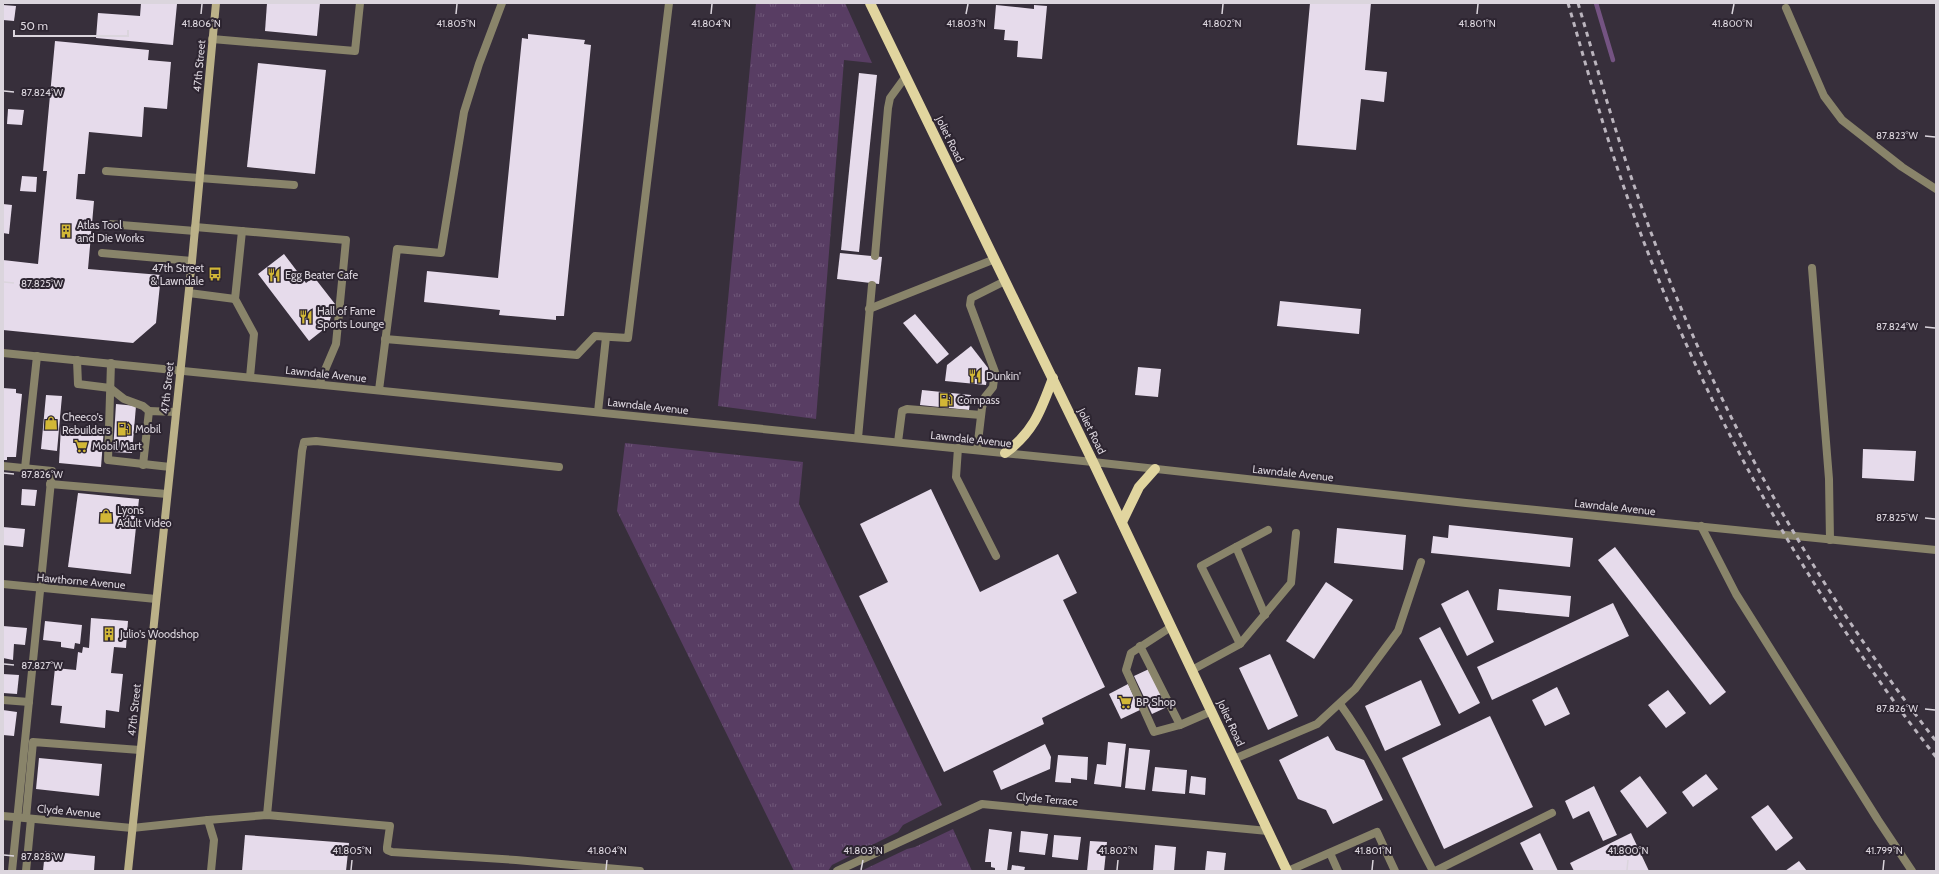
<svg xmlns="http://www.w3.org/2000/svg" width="1939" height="874" viewBox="0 0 1939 874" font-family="Cabin,sans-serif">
  <defs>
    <pattern id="grass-tufts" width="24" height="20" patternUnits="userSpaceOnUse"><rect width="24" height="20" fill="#583d63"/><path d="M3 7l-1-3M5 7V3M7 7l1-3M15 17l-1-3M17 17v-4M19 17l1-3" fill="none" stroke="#6f5879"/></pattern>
  </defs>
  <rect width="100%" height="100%" fill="#372f3b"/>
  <g fill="url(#grass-tufts)">
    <path d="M 756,3 L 845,3 L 872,63 L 844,60 L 816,419 L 718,406 Z"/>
    <path d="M 625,443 L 803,462 L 799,504 L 942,805 L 903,825 L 898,832 L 832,865 L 828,871 L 794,871 L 617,511 Z"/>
    <path d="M 953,829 L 972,871 L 861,871 L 907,849 L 915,847 Z"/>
  </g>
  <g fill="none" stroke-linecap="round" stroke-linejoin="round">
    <path stroke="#745382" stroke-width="4.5" d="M 1596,3 L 1613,60"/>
  </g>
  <g fill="#e6dbeb">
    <path d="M 141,3 L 177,4 L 173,45 L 96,38 L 98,13 L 140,16 Z"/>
    <path d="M 267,3 L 320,3 L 317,36 L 265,31 Z"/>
    <path d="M 1310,3 L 1371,3 L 1365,70 L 1387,72 L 1384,102 L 1361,99 L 1356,150 L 1297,145 Z"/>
    <path d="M 3,5 L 16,6 L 14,21 L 3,20 Z"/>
    <path d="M 996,5 L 1034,9 L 1034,5 L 1047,6 L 1042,59 L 1017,57 L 1018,41 L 1004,40 L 1005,30 L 994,29 Z"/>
    <path d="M 528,34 L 585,40 L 584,44 L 591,45 L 564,316 L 556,316 L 556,320 L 499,315 L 500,310 L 424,302 L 427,271 L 498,278 L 522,38 L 528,39 Z"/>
    <path d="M 55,41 L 149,50 L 148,60 L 171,62 L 167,109 L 144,107 L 142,137 L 89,132 L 85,174 L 78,174 L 76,199 L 94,201 L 88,269 L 161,275 L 156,323 L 133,343 L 3,330 L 3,260 L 38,264 L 47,171 L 43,171 Z"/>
    <path d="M 258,63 L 326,70 L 315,174 L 247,167 Z"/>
    <path d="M 859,73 L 877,75 L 859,252 L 841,250 Z"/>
    <path d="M 8,109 L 24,110 L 22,125 L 7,124 Z"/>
    <path d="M 22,176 L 37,177 L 36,192 L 20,191 Z"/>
    <path d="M 3,204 L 12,205 L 9,234 L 3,233 Z"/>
    <path d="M 840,253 L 882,257 L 879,284 L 837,279 Z"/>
    <path d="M 284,254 L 306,283 L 314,277 L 335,304 L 328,326 L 309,341 L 258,274 Z"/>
    <path d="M 1280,301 L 1361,309 L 1359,334 L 1277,326 Z"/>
    <path d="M 915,314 L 949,354 L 937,364 L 903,323 Z"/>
    <path d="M 971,346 L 988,368 L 986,385 L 945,381 L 947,365 Z"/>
    <path d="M 1138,367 L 1161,369 L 1158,397 L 1135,395 Z"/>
    <path d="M 3,388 L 16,389 L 16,393 L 22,394 L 16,457 L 7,457 L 7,460 L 3,460 Z"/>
    <path d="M 922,390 L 971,395 L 969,410 L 920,405 Z"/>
    <path d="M 46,395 L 62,396 L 57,451 L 41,449 Z"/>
    <path d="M 116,404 L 136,406 L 132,453 L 113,452 Z"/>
    <path d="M 61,426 L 104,428 L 101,467 L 59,463 Z"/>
    <path d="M 1863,449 L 1916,451 L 1914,481 L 1862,478 Z"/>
    <path d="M 22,489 L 37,490 L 35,506 L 21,505 Z"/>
    <path d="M 931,489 L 980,592 L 1058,554 L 1077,593 L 1063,600 L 1105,687 L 1042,718 L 1044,724 L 944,772 L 859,596 L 888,582 L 860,524 Z"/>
    <path d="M 78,493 L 139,499 L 131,574 L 68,567 Z"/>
    <path d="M 1449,525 L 1573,538 L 1570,567 L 1431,553 L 1433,536 L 1448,538 Z"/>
    <path d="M 3,527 L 25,529 L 23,547 L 3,545 Z"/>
    <path d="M 1337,528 L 1406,535 L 1403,570 L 1334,563 Z"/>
    <path d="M 1615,547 L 1726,692 L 1710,705 L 1598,560 Z"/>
    <path d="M 1326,582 L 1353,600 L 1314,659 L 1286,641 Z"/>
    <path d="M 1499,589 L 1571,596 L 1569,617 L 1497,610 Z"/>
    <path d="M 1468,590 L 1494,642 L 1467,656 L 1441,604 Z"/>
    <path d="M 1613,603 L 1629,636 L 1492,700 L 1477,667 Z"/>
    <path d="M 91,618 L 128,621 L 126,648 L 114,647 L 111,673 L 123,674 L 119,712 L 106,710 L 105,728 L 60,723 L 62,706 L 51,705 L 55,668 L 76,670 L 78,652 L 82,653 L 83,647 L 89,648 Z"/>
    <path d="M 45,621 L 82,625 L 80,644 L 75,643 L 74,649 L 61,647 L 61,642 L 43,640 Z"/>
    <path d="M 3,626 L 27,628 L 25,645 L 14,644 L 13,660 L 3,658 Z"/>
    <path d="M 1440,627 L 1480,703 L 1459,714 L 1419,638 Z"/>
    <path d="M 1270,654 L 1298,716 L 1268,730 L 1239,668 Z"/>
    <path d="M 1149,669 L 1167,707 L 1152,714 L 1134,676 Z"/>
    <path d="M 3,674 L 19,675 L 17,694 L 3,693 Z"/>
    <path d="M 1421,680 L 1441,725 L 1385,751 L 1365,706 Z"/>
    <path d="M 1128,684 L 1140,710 L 1121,719 L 1109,694 Z"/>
    <path d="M 1557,687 L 1570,714 L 1545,726 L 1532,700 Z"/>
    <path d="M 1668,690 L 1686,713 L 1666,728 L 1648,705 Z"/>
    <path d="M 3,710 L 17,712 L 14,736 L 3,735 Z"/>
    <path d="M 1490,716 L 1533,807 L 1444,849 L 1402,758 Z"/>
    <path d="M 1328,736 L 1336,750 L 1364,760 L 1383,800 L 1333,824 L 1326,810 L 1298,799 L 1279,760 Z"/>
    <path d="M 1108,742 L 1126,744 L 1121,787 L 1094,784 L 1097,764 L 1106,765 Z"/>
    <path d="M 1045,744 L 1051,757 L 1050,769 L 1001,790 L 993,771 Z"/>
    <path d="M 1129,748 L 1150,750 L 1145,790 L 1125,788 Z"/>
    <path d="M 1058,755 L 1088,757 L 1087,780 L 1071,778 L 1071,783 L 1055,782 Z"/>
    <path d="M 39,758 L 102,764 L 99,796 L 36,789 Z"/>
    <path d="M 1155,767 L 1187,770 L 1185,794 L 1152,791 Z"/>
    <path d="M 1706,774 L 1718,789 L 1693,807 L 1682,792 Z"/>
    <path d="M 1191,776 L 1206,778 L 1205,795 L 1189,793 Z"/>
    <path d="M 1640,776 L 1667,813 L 1647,828 L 1620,791 Z"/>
    <path d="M 1594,786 L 1617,835 L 1603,841 L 1589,811 L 1573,819 L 1565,801 Z"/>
    <path d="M 1768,805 L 1793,838 L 1776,851 L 1751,817 Z"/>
    <path d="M 989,829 L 1012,832 L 1007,871 L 995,871 L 995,868 L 991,867 L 991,862 L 985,862 Z"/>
    <path d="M 1021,831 L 1048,834 L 1045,855 L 1019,852 Z"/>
    <path d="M 1540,833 L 1558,871 L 1534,871 L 1520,843 Z"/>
    <path d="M 1631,833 L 1649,871 L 1574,871 L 1570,863 Z"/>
    <path d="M 245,835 L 349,843 L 346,871 L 242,871 Z"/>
    <path d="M 1054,835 L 1081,837 L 1078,860 L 1052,857 Z"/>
    <path d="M 1090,841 L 1107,842 L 1104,871 L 1087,871 Z"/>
    <path d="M 1155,845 L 1176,847 L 1174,871 L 1153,871 Z"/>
    <path d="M 45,851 L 95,856 L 94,871 L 43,871 Z"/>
    <path d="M 1207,851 L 1226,853 L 1224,871 L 1205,871 Z"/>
    <path d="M 1799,861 L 1807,871 L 1785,871 Z"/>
    <path d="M 1012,865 L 1025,867 L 1024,871 L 1011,871 Z"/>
  </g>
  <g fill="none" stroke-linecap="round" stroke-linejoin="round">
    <g stroke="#89846a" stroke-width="8">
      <path d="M 1786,8 L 1824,96 L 1842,120 L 1902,167 L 1936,189"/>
      <path d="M 212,39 L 355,51 L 360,3"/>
      <path d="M 106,171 L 294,185"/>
      <path d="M 109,224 L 195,231"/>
      <path d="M 195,227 L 346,240 L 336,344 L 319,384"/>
      <path d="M 242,231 L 235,299 L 254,334 L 250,377"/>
      <path d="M 102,253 L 192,261"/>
      <path d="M 875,256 L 888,108 L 890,98 L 906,76"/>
      <path d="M 1812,268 L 1829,479 L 1830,540"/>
      <path d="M 189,293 L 235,299"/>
      <path d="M 869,309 L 995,259"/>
      <path d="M 385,339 L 577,355 L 595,336 L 628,338 L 669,3"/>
      <path d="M 77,360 L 78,384 L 110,388 L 124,399 L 143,406 L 149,411"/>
      <path d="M 111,363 L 108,460 L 170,467"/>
      <path d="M 379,390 L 397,249 L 441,253 L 464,112 L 479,64 L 502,3"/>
      <path d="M 598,412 L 606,337"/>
      <path d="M 858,438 L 872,285"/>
      <path d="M 898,442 L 902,411 L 907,409 L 981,415"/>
      <path d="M 958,448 L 956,477 L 996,556"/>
      <path d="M 977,450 L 982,408 L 985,397 L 993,387 L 995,372 L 970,305 L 971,298 L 1005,281"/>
      <path d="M 143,465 L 149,411 L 176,412"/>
      <path d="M 3,466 L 52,471 L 12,871"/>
      <path d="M 25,468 L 37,356"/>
      <path d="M 50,484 L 167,494"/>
      <path d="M 1701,526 L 1736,594 L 1878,820 L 1912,871"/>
      <path d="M 1236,547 L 1268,530"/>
      <path d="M 1171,627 L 1131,653 L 1126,670 L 1154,732 L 1180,725 L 1212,711"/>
      <path d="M 1240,644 L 1201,566 L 1236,547 L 1265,615"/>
      <path d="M 1140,646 L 1180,725"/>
      <path d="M 1192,670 L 1240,644 L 1291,583 L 1296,533"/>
      <path d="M 3,700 L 29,702"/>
      <path d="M 1340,704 C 1377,755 1403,815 1433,871"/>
      <path d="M 1234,759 L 1317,724 L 1355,689 L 1398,631 L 1421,562"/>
      <path d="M 267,815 L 302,451 L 304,442 L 316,441 L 559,467"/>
      <path d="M 26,818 L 33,742 L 140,750"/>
      <path d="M 208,820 L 267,815 L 390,826 L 387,847 L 387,850 L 392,852 L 516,860 L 640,871"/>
      <path d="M 132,828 L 208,820 L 214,840 L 211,871"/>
      <path d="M 1330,853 L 1338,871"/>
      <path d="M 26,871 L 31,819"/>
      <path d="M 1288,871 L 1377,832 L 1395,871"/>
      <path d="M 1435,871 L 1552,813"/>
    </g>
    <g stroke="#89846a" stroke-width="8">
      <path d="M 1093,462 L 1466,503 L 1936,550"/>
      <path d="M 3,584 L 156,599"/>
      <path d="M 3,816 L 132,828"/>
      <path d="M 837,871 L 982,804 L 1268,831"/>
    </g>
    <path stroke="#89846a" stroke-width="8" d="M 3,353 L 1093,462"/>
    <path stroke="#bbb188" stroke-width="8" d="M 128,871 L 192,261 L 216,3"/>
    <g stroke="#e1d59f" stroke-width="10">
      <path d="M 870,3 L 1093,462 L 1287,871"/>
      <path d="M 1005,453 C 1034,432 1041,410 1053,378"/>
      <path d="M 1122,522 L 1139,487 L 1155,469"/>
    </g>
    <g stroke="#bbb5be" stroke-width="3" stroke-dasharray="5 5" stroke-linecap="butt">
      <path d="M 1568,3 C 1588,72 1607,142 1632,210 C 1703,407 1807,592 1936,757"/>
      <path d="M 1578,3 C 1598,71 1617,139 1641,205 C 1709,397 1810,581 1936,741"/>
    </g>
  </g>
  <path fill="none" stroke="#dbd5dd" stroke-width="1.5" d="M 201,14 L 202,4M 456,14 L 457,4M 711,14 L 712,4M 966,14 L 968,4M 1222,14 L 1223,4M 1477,14 L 1478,4M 1732,14 L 1734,4M 4,91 L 14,92M 1925,136 L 1935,137M 4,282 L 14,283M 1925,327 L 1935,328M 4,473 L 14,474M 1925,518 L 1935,519M 4,664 L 14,665M 1925,709 L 1935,710M 4,855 L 14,856M 351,870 L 352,860M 606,870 L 607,860M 861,870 L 863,860M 1117,870 L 1118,860M 1372,870 L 1373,860M 1627,870 L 1628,860M 1883,870 L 1884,860"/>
  <defs>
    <g id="building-bare" transform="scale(1.08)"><path d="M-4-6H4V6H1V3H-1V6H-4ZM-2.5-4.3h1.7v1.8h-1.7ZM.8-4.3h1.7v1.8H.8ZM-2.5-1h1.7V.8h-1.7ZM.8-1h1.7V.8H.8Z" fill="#d2b736" stroke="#2d2531" stroke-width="2.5" paint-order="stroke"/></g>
    <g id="bus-bare" transform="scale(1.08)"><path d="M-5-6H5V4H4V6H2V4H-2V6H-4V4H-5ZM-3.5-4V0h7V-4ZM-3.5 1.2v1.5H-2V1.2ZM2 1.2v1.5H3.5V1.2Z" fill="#d2b736" stroke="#2d2531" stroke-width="2.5" paint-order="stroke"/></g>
    <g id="restaurant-bare" transform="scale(1.08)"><path d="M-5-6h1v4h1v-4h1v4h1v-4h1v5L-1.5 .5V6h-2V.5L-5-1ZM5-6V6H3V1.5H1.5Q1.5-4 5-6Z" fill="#d2b736" stroke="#2d2531" stroke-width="2.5" paint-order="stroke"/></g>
    <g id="fuel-bare" transform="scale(1.08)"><path d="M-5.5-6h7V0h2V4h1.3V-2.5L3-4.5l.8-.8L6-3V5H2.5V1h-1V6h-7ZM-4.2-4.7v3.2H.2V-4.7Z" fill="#d2b736" stroke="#2d2531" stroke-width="2.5" paint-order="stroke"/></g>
    <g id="shop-bare" transform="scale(1.08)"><path d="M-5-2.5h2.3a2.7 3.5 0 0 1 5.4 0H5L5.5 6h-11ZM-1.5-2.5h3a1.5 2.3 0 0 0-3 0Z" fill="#d2b736" stroke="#2d2531" stroke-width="2.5" paint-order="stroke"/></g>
    <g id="supermarket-bare" transform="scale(1.08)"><path d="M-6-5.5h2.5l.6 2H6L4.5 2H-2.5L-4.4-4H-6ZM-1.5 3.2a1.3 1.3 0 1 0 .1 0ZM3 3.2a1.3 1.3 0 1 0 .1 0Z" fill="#d2b736" stroke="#2d2531" stroke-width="2.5" paint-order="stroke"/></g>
  </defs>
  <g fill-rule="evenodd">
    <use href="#building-bare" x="66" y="231"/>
    <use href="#bus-bare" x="215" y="274"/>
    <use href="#restaurant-bare" x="274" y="275"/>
    <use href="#restaurant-bare" x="306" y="317"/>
    <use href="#restaurant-bare" x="975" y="376"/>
    <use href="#fuel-bare" x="946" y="400"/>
    <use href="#shop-bare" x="51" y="423"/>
    <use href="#fuel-bare" x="124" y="429"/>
    <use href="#supermarket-bare" x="81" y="446"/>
    <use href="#shop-bare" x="106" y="516"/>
    <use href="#building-bare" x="109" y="634"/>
    <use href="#supermarket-bare" x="1125" y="702"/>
  </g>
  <g text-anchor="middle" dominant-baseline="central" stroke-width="4" stroke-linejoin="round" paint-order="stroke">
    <g font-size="11" fill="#dbd5dd" stroke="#2d2531">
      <text transform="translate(199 66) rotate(-85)">47th Street</text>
      <text transform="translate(950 139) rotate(64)">Joliet Road</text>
      <text transform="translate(326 374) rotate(6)">Lawndale Avenue</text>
      <text transform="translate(167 388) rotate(-84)">47th Street</text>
      <text transform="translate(648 406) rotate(6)">Lawndale Avenue</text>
      <text transform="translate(1092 431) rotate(64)">Joliet Road</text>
      <text transform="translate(971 439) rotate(6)">Lawndale Avenue</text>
      <text transform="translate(1293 473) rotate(6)">Lawndale Avenue</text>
      <text transform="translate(1615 507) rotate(6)">Lawndale Avenue</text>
      <text transform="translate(81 581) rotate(5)">Hawthorne Avenue</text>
      <text transform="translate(134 710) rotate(-84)">47th Street</text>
      <text transform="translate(1231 723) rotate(65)">Joliet Road</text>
      <text transform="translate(1047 799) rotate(5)">Clyde Terrace</text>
      <text transform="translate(69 811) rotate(5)">Clyde Avenue</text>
    </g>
    <g font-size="11" fill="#dbd5dd" stroke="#2d2531" text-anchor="start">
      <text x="77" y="225">Atlas Tool<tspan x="77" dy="13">and Die Works</tspan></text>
      <text x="204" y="268" text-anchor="end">47th Street<tspan x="204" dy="13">&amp; Lawndale</tspan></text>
      <text x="285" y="275">Egg Beater Cafe</text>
      <text x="317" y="311">Hall of Fame<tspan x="317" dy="13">Sports Lounge</tspan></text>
      <text x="986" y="376">Dunkin'</text>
      <text x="957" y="400">Compass</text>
      <text x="62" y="417">Cheeco's<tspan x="62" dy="13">Rebuilders</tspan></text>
      <text x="135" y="429">Mobil</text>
      <text x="92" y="446">Mobil Mart</text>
      <text x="117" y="510">Lyons<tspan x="117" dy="13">Adult Video</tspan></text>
      <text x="120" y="634">Julio's Woodshop</text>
      <text x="1136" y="702">BP Shop</text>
    </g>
  </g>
  <g font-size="10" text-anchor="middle" fill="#dbd5dd" stroke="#2d2531" stroke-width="4" stroke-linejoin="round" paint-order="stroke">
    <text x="201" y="27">41.806°N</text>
    <text x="456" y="27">41.805°N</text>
    <text x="711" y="27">41.804°N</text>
    <text x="966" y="27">41.803°N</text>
    <text x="1222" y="27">41.802°N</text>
    <text x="1477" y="27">41.801°N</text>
    <text x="1732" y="27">41.800°N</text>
    <text x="42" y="96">87.824°W</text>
    <text x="1897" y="139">87.823°W</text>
    <text x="42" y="287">87.825°W</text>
    <text x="1897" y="330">87.824°W</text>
    <text x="42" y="478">87.826°W</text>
    <text x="1897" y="521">87.825°W</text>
    <text x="42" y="669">87.827°W</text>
    <text x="1897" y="712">87.826°W</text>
    <text x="352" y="854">41.805°N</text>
    <text x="607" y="854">41.804°N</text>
    <text x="863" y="854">41.803°N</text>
    <text x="1118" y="854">41.802°N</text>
    <text x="1373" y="854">41.801°N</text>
    <text x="1628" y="854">41.800°N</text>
    <text x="1884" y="854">41.799°N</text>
    <text x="42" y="860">87.828°W</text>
  </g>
  <rect width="1939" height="874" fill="none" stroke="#dbd5dd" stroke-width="8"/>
  <path d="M14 30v6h114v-6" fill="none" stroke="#dbd5dd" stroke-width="2"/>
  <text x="20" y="30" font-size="12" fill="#dbd5dd" stroke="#2d2531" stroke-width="3" paint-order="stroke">50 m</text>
</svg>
